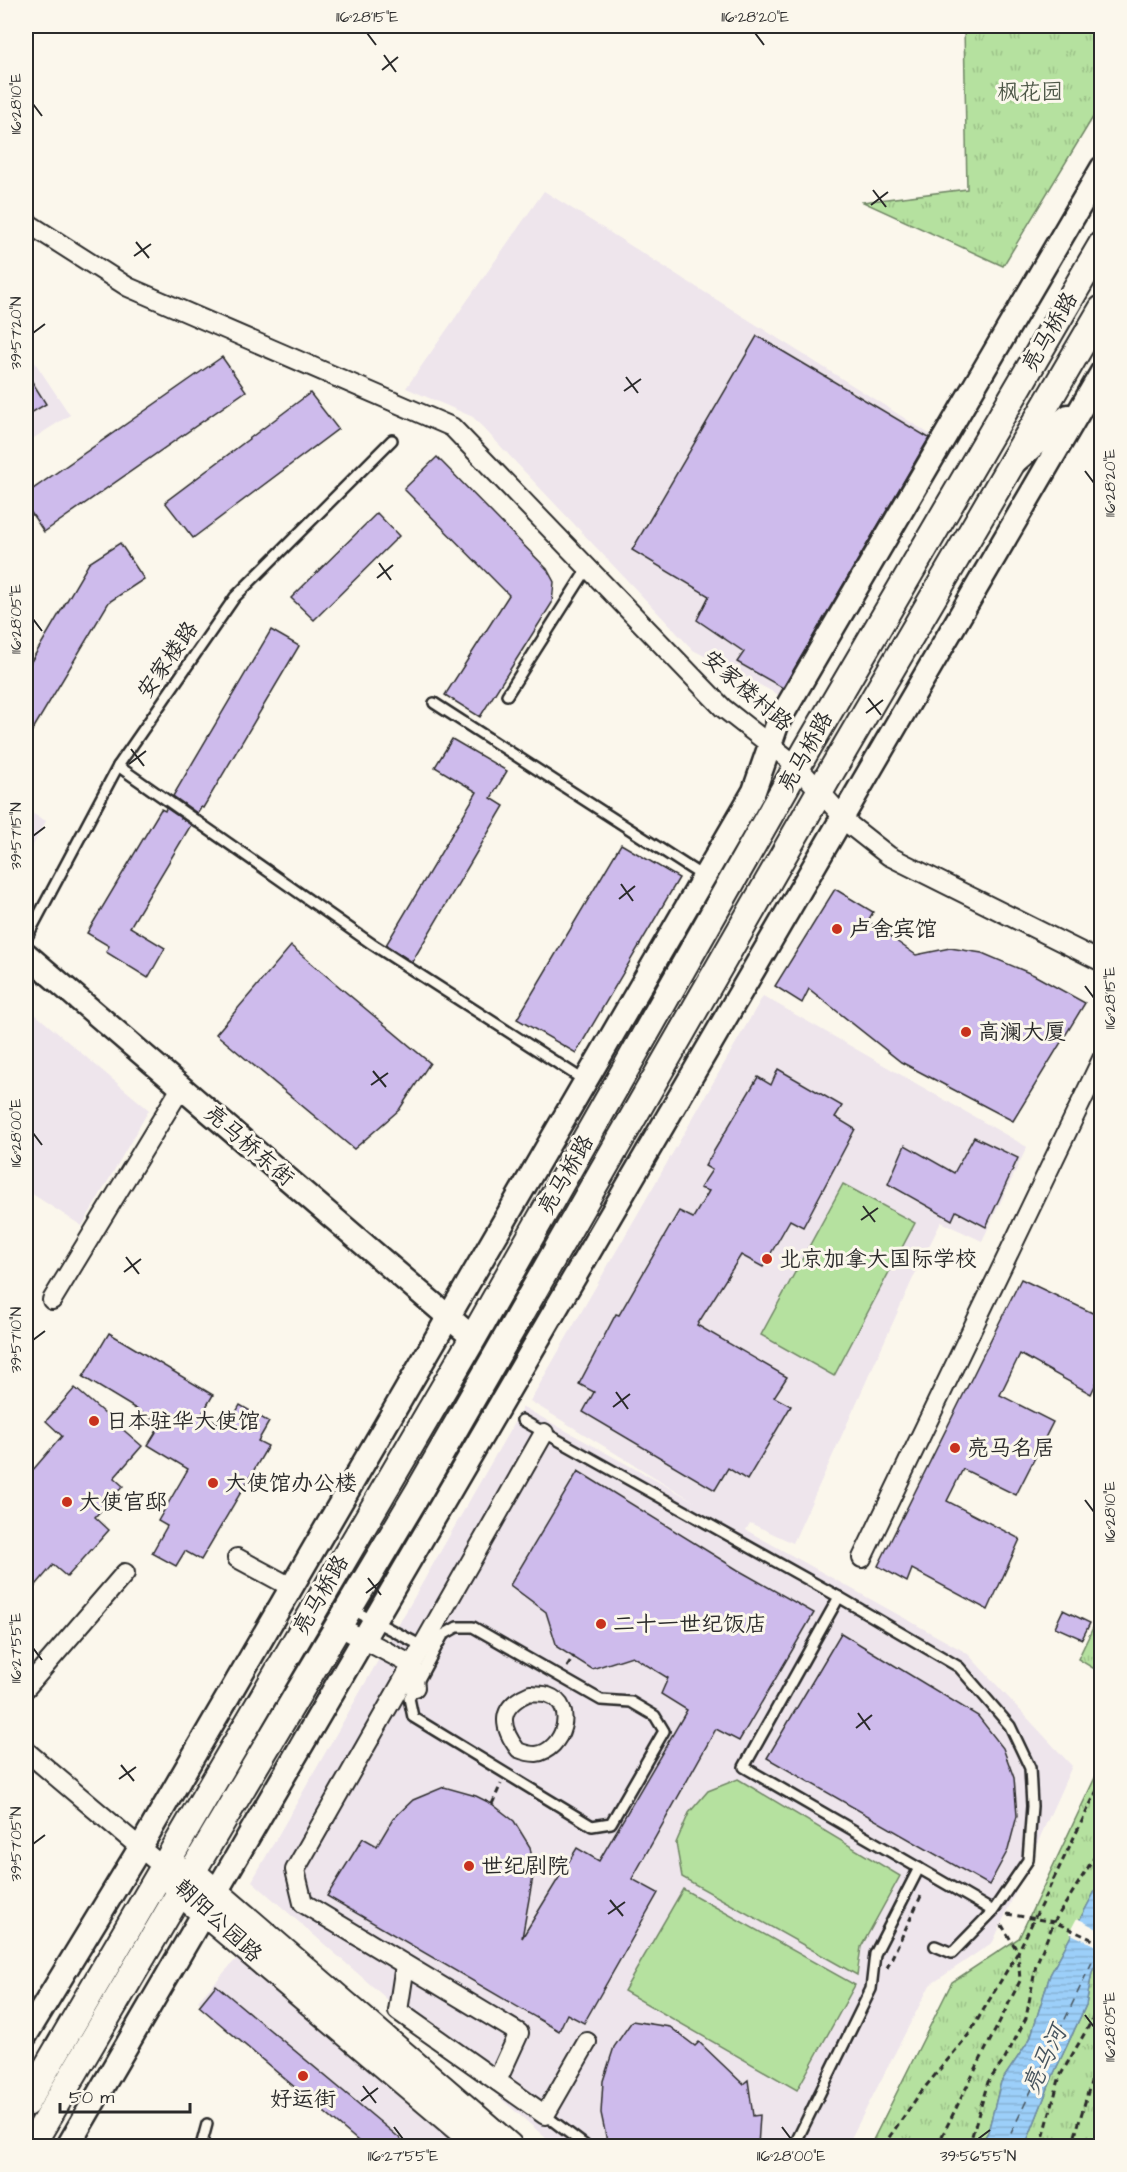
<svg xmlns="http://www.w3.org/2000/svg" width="1127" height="2172" viewBox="0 0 1127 2172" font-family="'Architects Daughter','LXGW WenKai TC',sans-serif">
  <defs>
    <pattern id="park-tufts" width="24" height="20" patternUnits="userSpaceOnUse" patternTransform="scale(1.5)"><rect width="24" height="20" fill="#b5e19f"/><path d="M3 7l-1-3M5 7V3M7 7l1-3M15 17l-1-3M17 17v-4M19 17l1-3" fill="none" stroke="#9cc189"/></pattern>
    <pattern id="water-rules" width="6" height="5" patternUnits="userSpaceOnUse" patternTransform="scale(1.5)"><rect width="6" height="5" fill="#9ccff9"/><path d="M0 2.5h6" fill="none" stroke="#87b2d6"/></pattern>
  </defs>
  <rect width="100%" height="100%" fill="#fbf7ec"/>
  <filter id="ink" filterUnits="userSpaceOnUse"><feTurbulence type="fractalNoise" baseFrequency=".0167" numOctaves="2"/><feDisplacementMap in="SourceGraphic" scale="12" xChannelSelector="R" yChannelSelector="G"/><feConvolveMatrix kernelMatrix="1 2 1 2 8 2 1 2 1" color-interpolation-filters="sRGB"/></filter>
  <g filter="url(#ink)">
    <g fill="#eee5ec">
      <path d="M 544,191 L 936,438 L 779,695 L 693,650 L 473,417 L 406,388 Z"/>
      <path d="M 26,349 L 70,415 L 26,443 Z"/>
      <path d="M 26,810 L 46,821 L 26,858 Z"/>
      <path d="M 763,996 L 1027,1147 L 982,1241 L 941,1222 L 914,1276 L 793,1543 L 750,1523 L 746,1530 L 967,1653 L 1072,1766 L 993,1942 L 930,1985 L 847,2146 L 555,2146 L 252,1881 L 523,1407 L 695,1502 L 530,1401 Z"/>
      <path d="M 29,1009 L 149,1110 L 82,1226 L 26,1190 L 26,1015 Z"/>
      <path d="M 239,1956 L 459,2146 L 366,2146 L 198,2001 Z"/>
    </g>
    <g fill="#b5e19f" stroke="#708665" stroke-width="1.5">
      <path d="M 843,1184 L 915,1223 L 834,1376 L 761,1335 Z"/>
      <path d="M 738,1779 L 900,1876 L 861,1947 L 857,1975 L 682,1877 L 676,1843 L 689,1813 L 708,1791 Z"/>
      <path d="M 683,1889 L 855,1985 L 797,2090 L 624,1991 Z"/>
    </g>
    <g fill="url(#park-tufts)" stroke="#708665" stroke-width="1.5">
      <path d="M 964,26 L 1101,26 L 1101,104 L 1003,266 L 863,202 L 967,189 Z"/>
      <path d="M 1101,1611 L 1101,1673 L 1078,1659 Z"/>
      <path d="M 1101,1765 L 1101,1880 L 1050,1975 L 1030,2039 L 1001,2082 L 988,2132 L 980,2146 L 870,2146 L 952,1982 L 1019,1938 Z"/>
      <path d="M 1101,1954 L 1101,2146 L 1025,2146 L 1054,2073 L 1086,2005 L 1092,1972 Z"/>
    </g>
    <path fill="url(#water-rules)" stroke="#6f8da7" stroke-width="1.5" d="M 1101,1880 L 1101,1954 L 1092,1972 L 1086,2005 L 1054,2073 L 1025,2146 L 980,2146 L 988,2132 L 1001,2082 L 1030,2039 L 1050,1975 Z"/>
    <path fill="#fbf7ec" d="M 1077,1918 L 1101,1931 L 1101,1948 L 1069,1933 Z"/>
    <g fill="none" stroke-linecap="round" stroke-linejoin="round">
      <path stroke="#47545e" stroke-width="1.5" stroke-dasharray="8 6" stroke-linecap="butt" d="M 1005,2146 L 1102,1941"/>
    </g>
    <g fill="#cebbec" stroke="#2b2b2b" stroke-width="1.5">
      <path d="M 757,336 L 929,438 L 783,688 L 737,662 L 744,652 L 697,620 L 709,596 L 632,550 Z"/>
      <path d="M 222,357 L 246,391 L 44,532 L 26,505 L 26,494 Z"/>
      <path d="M 26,372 L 46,404 L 26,416 Z"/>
      <path d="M 310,393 L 338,429 L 193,538 L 165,502 Z"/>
      <path d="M 437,457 L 547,569 L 554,582 L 552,603 L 480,717 L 445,695 L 509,595 L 404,489 Z"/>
      <path d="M 377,513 L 399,536 L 314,620 L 291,598 Z"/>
      <path d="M 120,543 L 144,579 L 109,602 L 26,741 L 26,670 L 89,563 Z"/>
      <path d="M 271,630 L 299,646 L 203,808 L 201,807 L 197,813 L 173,796 Z"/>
      <path d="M 452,739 L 507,771 L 491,798 L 504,806 L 412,962 L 386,945 L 477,792 L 435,767 Z"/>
      <path d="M 166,808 L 191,825 L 130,927 L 165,948 L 148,978 L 106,952 L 109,946 L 87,933 L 161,809 L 165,811 Z"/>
      <path d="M 621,844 L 679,878 L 576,1053 L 517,1019 Z"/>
      <path d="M 835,889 L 873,912 L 868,921 L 916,955 L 950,948 L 982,953 L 1034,975 L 1085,1003 L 1013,1121 L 901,1062 L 809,989 L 802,1003 L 775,986 Z"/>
      <path d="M 291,946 L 430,1063 L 399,1110 L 354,1149 L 216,1034 Z"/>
      <path d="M 778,1069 L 842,1106 L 835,1117 L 855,1129 L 803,1227 L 790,1220 L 763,1267 L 741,1255 L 697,1325 L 787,1377 L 774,1397 L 791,1406 L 747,1480 L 728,1468 L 715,1490 L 583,1412 L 594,1392 L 579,1384 L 616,1314 L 619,1315 L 679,1211 L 693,1218 L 709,1191 L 700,1188 L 712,1170 L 705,1166 L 758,1077 L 771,1085 Z"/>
      <path d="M 974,1137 L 1018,1158 L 986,1227 L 956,1211 L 952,1220 L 888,1184 L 905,1145 L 954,1173 Z"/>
      <path d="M 1021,1279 L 1101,1317 L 1101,1373 L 1091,1394 L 1020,1354 L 1000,1395 L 1053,1422 L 1016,1495 L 963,1469 L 947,1501 L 1020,1539 L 988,1610 L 912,1569 L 907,1582 L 878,1566 Z"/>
      <path d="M 109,1333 L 213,1395 L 202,1414 L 227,1428 L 240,1405 L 269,1422 L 258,1441 L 268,1446 L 201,1560 L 185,1551 L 176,1566 L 152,1553 L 167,1526 L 158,1521 L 188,1469 L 148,1445 L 161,1424 L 83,1377 Z"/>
      <path d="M 75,1388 L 142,1446 L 114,1478 L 123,1486 L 95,1517 L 109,1530 L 67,1577 L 53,1565 L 26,1597 L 26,1478 L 62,1436 L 46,1421 Z"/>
      <path d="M 578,1471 L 738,1570 L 814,1613 L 739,1741 L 716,1729 L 632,1879 L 658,1893 L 584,2023 L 567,2014 L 559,2031 L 327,1896 L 363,1838 L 377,1846 L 393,1819 L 413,1800 L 444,1787 L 476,1796 L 492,1804 L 514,1821 L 530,1847 L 534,1871 L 522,1938 L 577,1848 L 599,1861 L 687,1710 L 661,1694 L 668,1678 L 632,1656 L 592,1669 L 557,1647 L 546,1612 L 510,1585 Z"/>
      <path d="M 1063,1610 L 1090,1623 L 1082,1639 L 1055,1627 Z"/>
      <path d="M 841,1633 L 978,1716 L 1003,1748 L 1014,1778 L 1017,1816 L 1008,1850 L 989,1885 L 767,1758 Z"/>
      <path d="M 216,1985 L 409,2146 L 364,2146 L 199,2006 Z"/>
      <path d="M 632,2021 L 670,2027 L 695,2046 L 699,2042 L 743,2084 L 748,2080 L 753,2116 L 760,2115 L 758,2146 L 608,2146 L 601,2113 L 603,2081 L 614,2047 Z"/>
    </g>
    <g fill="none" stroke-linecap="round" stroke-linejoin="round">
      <g stroke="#2b2b2b" stroke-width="14">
        <g id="service">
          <path d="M 507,695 L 587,569"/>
          <path d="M 434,703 L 704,877"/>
          <path d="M 118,766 L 372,944 L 585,1081"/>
          <path d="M 26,939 L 118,766 L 235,597 L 392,440"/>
          <path d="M 522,1420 L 839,1597"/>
          <path d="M 351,1609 L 424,1647"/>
          <path d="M 457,1627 L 473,1627 L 601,1700 L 631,1702 L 655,1716 L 664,1731 L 611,1823 L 592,1826 L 413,1717 L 409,1698 L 443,1635 Z"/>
          <path d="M 935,1946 L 952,1953 L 993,1911 L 1028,1860 L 1032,1806 L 1030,1768 L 1010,1726 L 959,1667 L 839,1597 L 744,1767 L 993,1911"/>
          <path d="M 545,2115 L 586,2146"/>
          <path d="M 201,2146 L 207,2124"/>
          <path d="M 794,2146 L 871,1989 L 875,1954 L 919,1868"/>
        </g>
      </g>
      <g stroke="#2b2b2b" stroke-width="18">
        <path id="pedestrian" d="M 530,1693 C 536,1694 543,1693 548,1695 C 578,1705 563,1751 536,1754 C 530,1754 523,1752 518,1750 C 499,1725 499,1706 530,1693 Z"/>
      </g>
      <g stroke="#2b2b2b" stroke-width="22">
        <g id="minor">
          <path d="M 26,222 L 128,287 L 452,427 L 723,708 L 797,766 L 851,826 L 889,856 L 1102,962"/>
          <path d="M 52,1300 L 181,1088"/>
          <path d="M 237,1558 L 291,1587"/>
          <path d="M 862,1558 L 1102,1059"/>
          <path d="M 340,1627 L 412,1665 L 415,1687"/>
          <path d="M 26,1688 L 125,1573"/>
          <path d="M 26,1751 L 163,1867"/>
          <path d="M 405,1965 L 398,2011 L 545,2115 L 587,2042"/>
          <path d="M 497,2081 L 519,2033 L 303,1903 L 295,1870 L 544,1433"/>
        </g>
      </g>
      <g stroke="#2b2b2b" stroke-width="27">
        <g id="tertiary">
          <path d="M 1016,461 L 1068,416"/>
          <path d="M 26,954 L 473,1338"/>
          <path d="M 26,2035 L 140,1848 L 754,791 L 778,722 L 1102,168"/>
          <path d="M 68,2146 L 1102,372"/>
        </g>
      </g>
      <g stroke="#2b2b2b" stroke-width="30">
        <g id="secondary">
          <path d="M 175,1869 L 192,1872 L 509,2146"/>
          <path d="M 172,1879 L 180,1892 L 480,2146"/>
          <path d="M 26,2103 L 473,1338 L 807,749 L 1102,244"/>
          <path d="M 31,2146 L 192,1872 L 420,1489 L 831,772 L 1102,309"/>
        </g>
      </g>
      <g stroke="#2b2b2b" stroke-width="3" stroke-dasharray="6 4.5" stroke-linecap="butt">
        <path d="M 567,1667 L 574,1656"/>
        <path d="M 492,1804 L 501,1784"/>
        <path d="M 1007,1914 L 1054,1922 L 1102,1944"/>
        <path d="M 887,1968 L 921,1896"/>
        <path d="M 883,2146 L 921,2092 L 969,2034 L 1018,1952 L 1000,1922"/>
        <path d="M 937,2146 L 1020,1981 L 1018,1952 L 1102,1780"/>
        <path d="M 969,2146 L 988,2082 L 1005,2059 L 1026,2018 L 1036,1965 L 1054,1922 L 1102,1845"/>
        <path d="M 1041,2146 L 1060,2076 L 1102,2003"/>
        <path d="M 1072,2146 L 1102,2045"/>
      </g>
      <use href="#service" stroke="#fbf7ec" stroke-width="9"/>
      <use href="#pedestrian" stroke="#fbf7ec" stroke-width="14"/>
      <use href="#minor" stroke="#fbf7ec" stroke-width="18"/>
      <use href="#tertiary" stroke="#fbf7ec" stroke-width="22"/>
      <use href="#secondary" stroke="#fbf7ec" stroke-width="26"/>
    </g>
  </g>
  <path fill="none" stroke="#2b2b2b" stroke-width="2" d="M 367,33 L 376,45M 755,33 L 764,45M 384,55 L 396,72M 382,70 L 398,57M 33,104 L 42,116M 873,190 L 886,207M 871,205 L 888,192M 136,242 L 149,258M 134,256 L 151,244M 33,333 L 45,324M 626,377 L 638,393M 624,391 L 641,379M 1085,471 L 1094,483M 379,563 L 391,580M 377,578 L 393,565M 33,619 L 42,631M 868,698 L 881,715M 866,713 L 883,700M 131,749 L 144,766M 129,764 L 146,751M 33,836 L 45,827M 621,884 L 633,901M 619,899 L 635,886M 1085,986 L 1094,998M 373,1071 L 386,1087M 371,1085 L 388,1073M 33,1133 L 42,1145M 863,1206 L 875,1222M 861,1220 L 878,1208M 126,1257 L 139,1274M 124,1272 L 141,1259M 33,1340 L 45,1331M 616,1392 L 628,1409M 613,1407 L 630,1394M 1085,1500 L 1094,1512M 368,1578 L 381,1595M 366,1593 L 383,1580M 33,1648 L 42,1660M 858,1713 L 870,1730M 856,1728 L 872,1715M 121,1765 L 134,1781M 119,1779 L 136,1767M 33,1844 L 45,1835M 610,1900 L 623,1916M 608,1914 L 625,1902M 1085,2015 L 1094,2027M 363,2086 L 376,2103M 361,2101 L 378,2088M 394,2127 L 403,2139M 782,2127 L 791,2139M 978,2139 L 990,2130"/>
  <g fill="#c8321e" stroke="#fbf7ec" stroke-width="2">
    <circle cx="837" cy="929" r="6"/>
    <circle cx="966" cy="1032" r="6"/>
    <circle cx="767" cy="1259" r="6"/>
    <circle cx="94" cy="1421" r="6"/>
    <circle cx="955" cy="1448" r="6"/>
    <circle cx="213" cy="1483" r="6"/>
    <circle cx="67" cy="1502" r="6"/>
    <circle cx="601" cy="1624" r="6"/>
    <circle cx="469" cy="1866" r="6"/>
    <circle cx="303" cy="2076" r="6"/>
  </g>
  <g text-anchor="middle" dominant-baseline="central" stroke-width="6" stroke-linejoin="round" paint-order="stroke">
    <g font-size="22" fill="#4e5848" stroke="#fbf7ec">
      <text x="1030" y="92">枫花园</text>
    </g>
    <g font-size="22" fill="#2b2b2b" stroke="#fbf7ec">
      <text transform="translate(1050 332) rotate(-60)">亮马桥路</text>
      <text transform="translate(168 660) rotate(-55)">安家楼路</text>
      <text transform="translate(747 691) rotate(41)">安家楼村路</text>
      <text transform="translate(806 752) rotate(-61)">亮马桥路</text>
      <text transform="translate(249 1146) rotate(41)">亮马桥东街</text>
      <text transform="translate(566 1175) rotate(-60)">亮马桥路</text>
      <text transform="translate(321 1595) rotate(-60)">亮马桥路</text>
      <text transform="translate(218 1921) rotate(43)">朝阳公园路</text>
    </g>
    <g font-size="22" fill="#2b2b2b" stroke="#fbf7ec" text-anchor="start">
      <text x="849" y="929">卢舍宾馆</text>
      <text x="978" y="1032">高澜大厦</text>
      <text x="779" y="1259">北京加拿大国际学校</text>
      <text x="106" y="1421">日本驻华大使馆</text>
      <text x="967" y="1448">亮马名居</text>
      <text x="225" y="1483">大使馆办公楼</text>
      <text x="79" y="1502">大使官邸</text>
      <text x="613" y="1624">二十一世纪饭店</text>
      <text x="481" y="1866">世纪剧院</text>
      <text x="303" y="2099" text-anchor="middle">好运街</text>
    </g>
    <g font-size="24" font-style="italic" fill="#47545e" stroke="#fbf7ec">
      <text transform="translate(1045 2060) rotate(-65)">亮马河</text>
    </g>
  </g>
  <rect width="1127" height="2172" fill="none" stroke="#fbf7ec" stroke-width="66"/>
  <path d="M60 2103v9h130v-9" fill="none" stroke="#2b2b2b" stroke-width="3"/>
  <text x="69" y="2103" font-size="18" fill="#2b2b2b" stroke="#fbf7ec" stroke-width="4.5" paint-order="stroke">50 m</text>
  <rect x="33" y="33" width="1061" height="2106" fill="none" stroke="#2b2b2b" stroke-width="2"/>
  <g font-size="15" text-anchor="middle" fill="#2b2b2b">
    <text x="367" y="22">116°28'15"E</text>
    <text x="755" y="22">116°28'20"E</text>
    <text transform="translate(16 104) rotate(-90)" y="5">116°28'10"E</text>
    <text transform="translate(16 333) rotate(-90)" y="5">39°57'20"N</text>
    <text transform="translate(1110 483) rotate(-90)" y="5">116°28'20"E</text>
    <text transform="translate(16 619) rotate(-90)" y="5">116°28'05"E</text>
    <text transform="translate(16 836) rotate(-90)" y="5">39°57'15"N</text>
    <text transform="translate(1110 998) rotate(-90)" y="5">116°28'15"E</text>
    <text transform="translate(16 1133) rotate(-90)" y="5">116°28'00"E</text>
    <text transform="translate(16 1340) rotate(-90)" y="5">39°57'10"N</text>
    <text transform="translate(1110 1512) rotate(-90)" y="5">116°28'10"E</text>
    <text transform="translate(16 1648) rotate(-90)" y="5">116°27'55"E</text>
    <text transform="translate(16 1844) rotate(-90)" y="5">39°57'05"N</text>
    <text transform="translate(1110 2027) rotate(-90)" y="5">116°28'05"E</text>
    <text x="403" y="2161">116°27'55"E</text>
    <text x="791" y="2161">116°28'00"E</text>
    <text x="978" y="2161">39°56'55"N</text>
  </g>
</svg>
